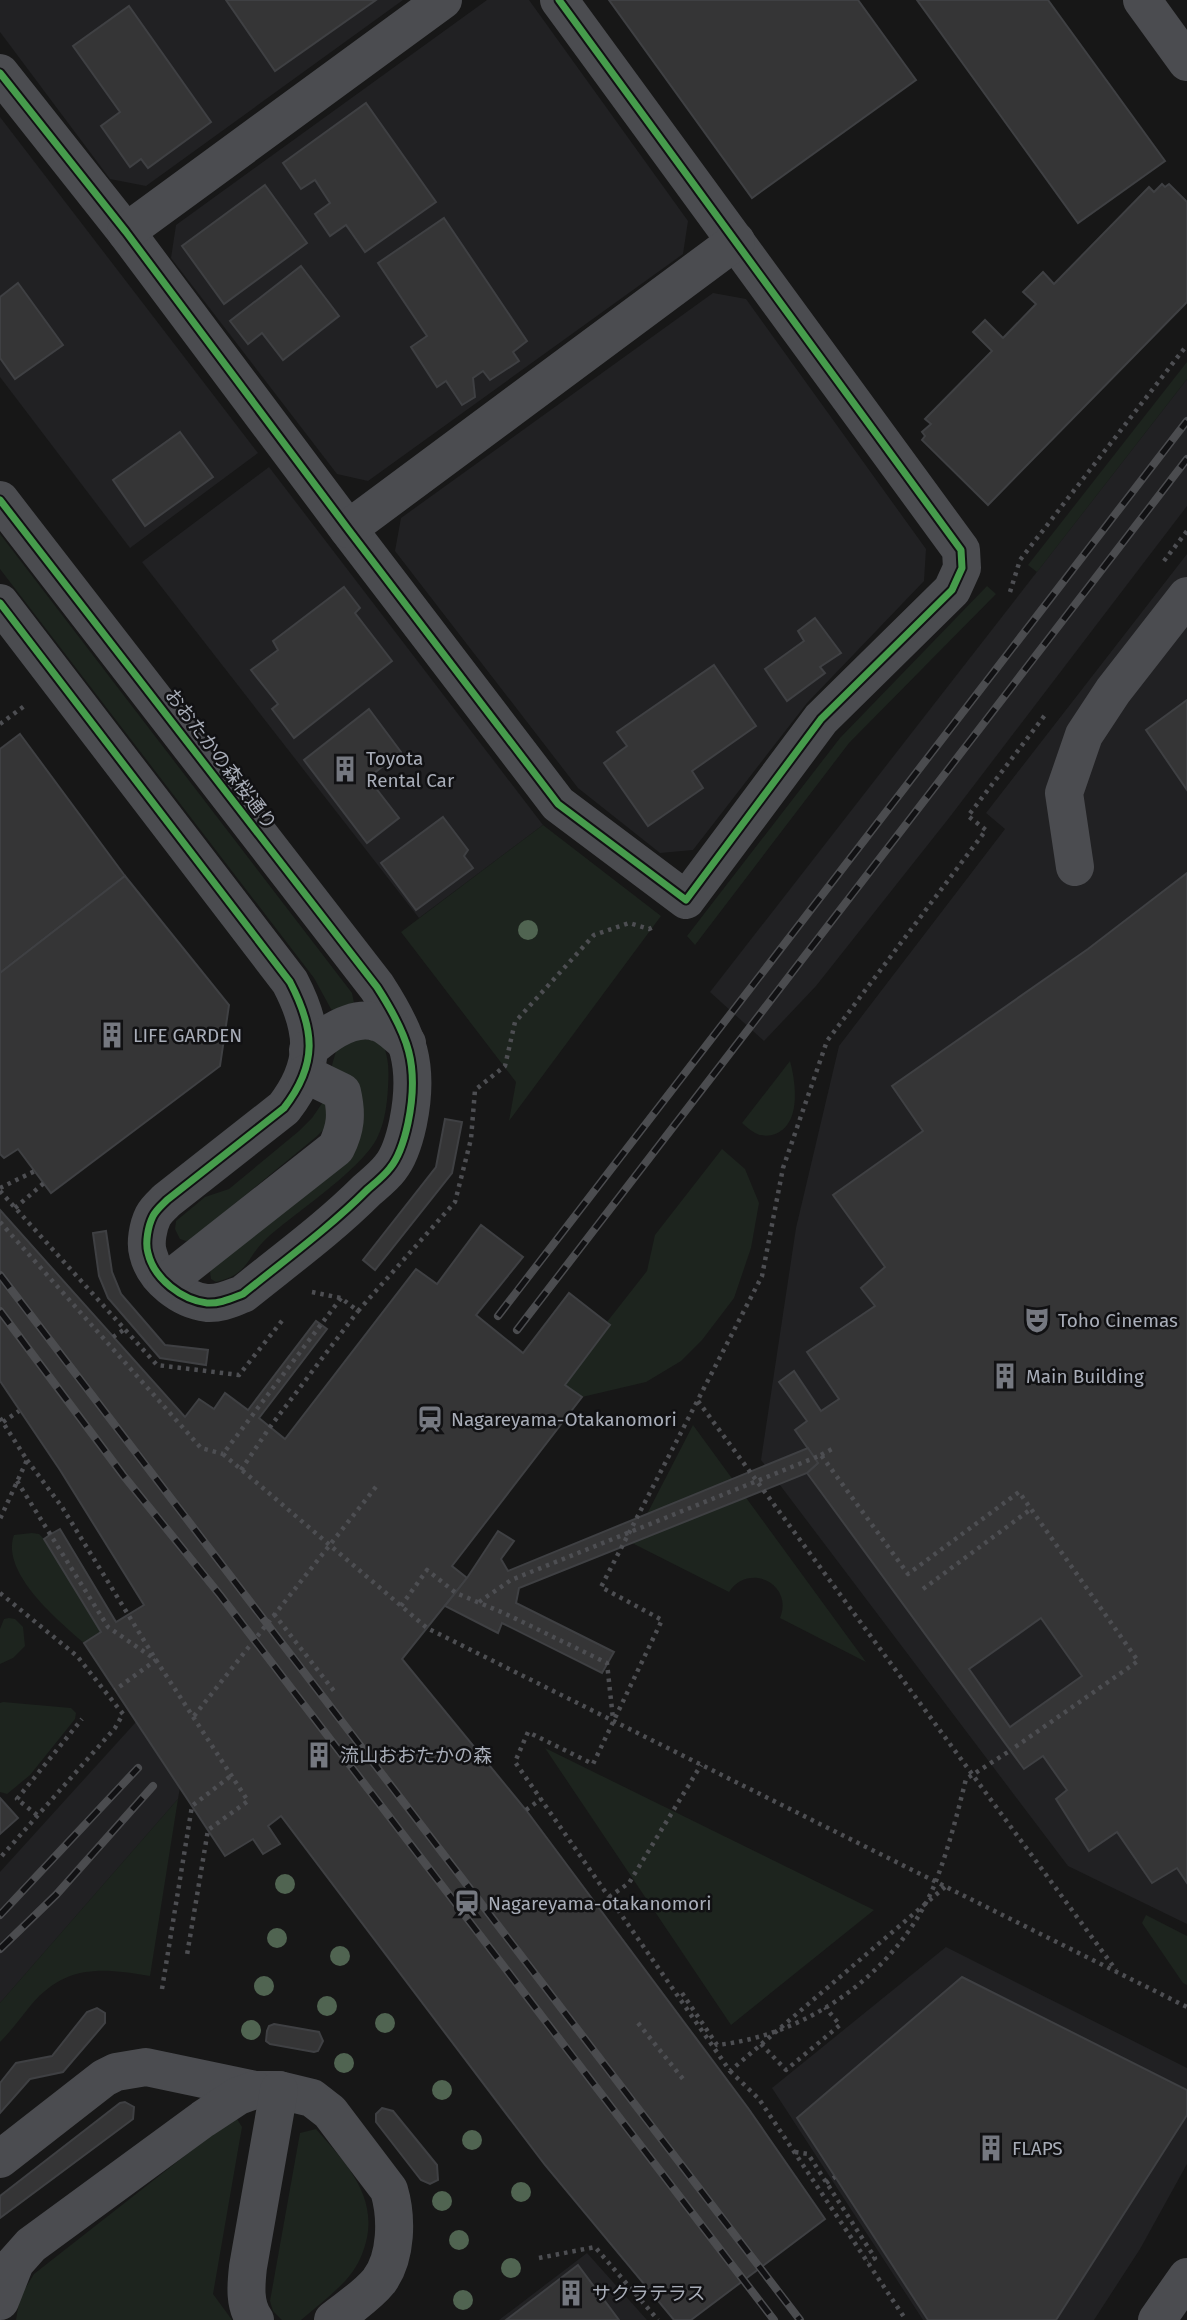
<svg xmlns="http://www.w3.org/2000/svg" width="1187" height="2320" viewBox="0 0 1187 2320" font-family="'Fira Sans','Noto Sans JP',sans-serif">
  <rect width="100%" height="100%" fill="#171717"/>
  <g fill="#212123">
    <path d="M 0,0 L 403,0 L 146,186 L 110,179 L 0,32 Z"/>
    <path d="M 487,0 L 529,0 L 688,221 L 683,254 L 368,481 L 337,474 L 171,258 L 176,225 Z"/>
    <path d="M 0,117 L 258,453 L 130,548 L 0,377 Z"/>
    <path d="M 713,293 L 746,299 L 926,549 L 924,581 L 807,703 L 693,850 L 660,853 L 578,788 L 395,551 L 401,518 Z"/>
    <path d="M 1187,379 L 1187,506 L 949,818 L 816,986 L 764,1041 L 710,992 Z"/>
    <path d="M 269,467 L 543,825 L 419,918 L 142,562 Z"/>
    <path d="M 1187,554 L 1187,1924 L 1068,1866 L 761,1460 L 796,1228 L 839,1046 L 1005,829 L 986,813 Z"/>
    <path d="M 136,1722 L 180,1787 L 178,1799 L 0,2003 L 0,1872 Z"/>
    <path d="M 946,1947 L 1187,2068 L 1187,2164 L 1140,2249 L 1094,2320 L 923,2320 L 772,2088 Z"/>
    <path d="M 587,2253 L 647,2320 L 499,2320 Z"/>
  </g>
  <g fill="#1d241e">
    <path d="M 1187,362 L 1187,379 L 1037,572 L 1028,565 Z"/>
    <path d="M 0,534 L 352,993 L 354,1003 L 336,1012 L 331,1009 L 314,978 L 0,569 Z"/>
    <path d="M 987,586 L 996,594 L 849,743 L 695,945 L 687,936 L 840,738 Z"/>
    <path d="M 543,825 L 661,916 L 509,1121 L 516,1082 L 401,932 Z"/>
    <path d="M 340,1037 L 382,1041 C 389,1059 389,1069 388,1088 C 387,1104 385,1121 378,1136 C 364,1168 296,1212 267,1238 C 246,1257 250,1274 216,1282 L 211,1279 L 210,1272 L 212,1267 L 362,1131 L 364,1115 L 361,1102 L 333,1073 L 332,1065 Z"/>
    <path d="M 790,1061 C 796,1083 802,1127 772,1135 C 759,1138 751,1131 742,1123 Z"/>
    <path d="M 325,1099 L 328,1099 L 327,1126 L 316,1137 L 192,1239 L 186,1241 L 180,1239 L 175,1229 L 176,1221 L 205,1197 L 229,1189 L 299,1131 L 312,1118 Z"/>
    <path d="M 722,1149 L 745,1169 L 759,1203 L 751,1248 L 734,1298 L 702,1340 L 681,1361 L 646,1382 L 582,1397 L 565,1385 L 610,1325 L 607,1322 L 647,1271 L 655,1235 Z"/>
    <path d="M 693,1425 L 866,1662 L 780,1618 C 794,1584 749,1562 729,1592 L 632,1543 Z"/>
    <path d="M 32,1533 L 39,1534 L 44,1539 L 101,1632 L 84,1643 C 60,1622 0,1573 14,1535 Z"/>
    <path d="M 9,1618 L 15,1619 L 23,1627 L 25,1646 L 13,1658 L 0,1664 L 0,1629 L 4,1619 Z"/>
    <path d="M 3,1702 L 71,1708 L 76,1713 L 75,1719 L 30,1775 L 7,1794 L 0,1792 L 0,1703 Z"/>
    <path d="M 545,1748 L 874,1910 L 731,2025 Z"/>
    <path d="M 178,1799 L 150,1976 C 102,1968 66,1964 31,2005 C 21,2017 12,2030 0,2042 L 0,2003 Z"/>
    <path d="M 1146,1915 L 1187,1936 L 1187,1985 L 1183,1983 L 1142,1923 Z"/>
    <path d="M 233,2118 L 237,2119 L 242,2127 L 213,2294 L 232,2320 L 16,2320 L 20,2297 L 34,2274 Z"/>
    <path d="M 316,2129 C 344,2161 378,2195 366,2242 C 362,2257 356,2269 346,2280 C 332,2295 316,2307 301,2320 L 282,2320 L 273,2311 L 270,2301 L 300,2133 Z"/>
  </g>
  <g fill="#353536" stroke="#3f4043" stroke-width="2" fill-rule="evenodd">
    <path d="M 226,0 L 376,0 L 275,71 Z"/>
    <path d="M 609,0 L 858,0 L 916,80 L 752,198 Z"/>
    <path d="M 917,0 L 1048,0 L 1165,161 L 1078,223 Z"/>
    <path d="M 129,6 L 211,122 L 148,168 L 141,159 L 130,167 L 101,126 L 120,112 L 73,46 Z"/>
    <path d="M 366,103 L 436,202 L 365,252 L 346,225 L 330,236 L 315,214 L 330,203 L 315,180 L 301,189 L 283,163 Z"/>
    <path d="M 1162,184 L 1165,187 L 1169,184 L 1187,202 L 1187,302 L 988,505 L 922,440 L 925,436 L 922,432 L 931,424 L 925,419 L 992,351 L 973,332 L 985,320 L 1003,338 L 1036,304 L 1023,292 L 1043,272 L 1054,284 L 1149,187 L 1154,192 Z"/>
    <path d="M 265,185 L 307,243 L 224,304 L 182,246 Z"/>
    <path d="M 444,218 L 527,341 L 513,352 L 519,361 L 490,380 L 483,371 L 473,378 L 475,397 L 462,405 L 446,381 L 437,387 L 411,347 L 427,336 L 378,263 Z"/>
    <path d="M 301,266 L 339,316 L 283,360 L 262,333 L 248,344 L 230,321 Z"/>
    <path d="M 18,283 L 63,345 L 15,379 L 0,358 L 0,297 Z"/>
    <path d="M 180,432 L 213,477 L 145,526 L 113,480 Z"/>
    <path d="M 344,587 L 360,608 L 355,613 L 392,661 L 294,738 L 272,709 L 278,704 L 251,670 L 278,650 L 273,641 Z"/>
    <path d="M 815,618 L 841,653 L 820,667 L 825,673 L 787,701 L 765,669 L 804,641 L 798,631 Z"/>
    <path d="M 714,665 L 756,726 L 692,771 L 703,788 L 648,826 L 604,763 L 627,746 L 617,732 Z"/>
    <path d="M 1187,700 L 1187,790 L 1146,730 Z"/>
    <path d="M 369,709 L 401,752 L 368,778 L 399,818 L 367,843 L 304,760 Z"/>
    <path d="M 20,734 L 125,876 L 0,973 L 0,749 Z"/>
    <path d="M 443,817 L 468,850 L 464,856 L 473,868 L 416,910 L 381,863 Z"/>
    <path d="M 1187,873 L 1187,1883 L 1177,1868 L 1152,1883 L 1117,1832 L 1089,1851 L 1056,1799 L 1067,1790 L 1043,1756 L 1024,1769 L 807,1473 L 818,1463 L 795,1430 L 807,1421 L 779,1382 L 794,1371 L 821,1411 L 839,1399 L 807,1352 L 875,1306 L 861,1288 L 885,1267 L 833,1195 L 923,1131 L 892,1086 L 1088,949 ZM 1041,1618 L 1082,1676 L 1010,1727 L 969,1669 Z"/>
    <path d="M 125,876 L 229,1005 L 220,1066 L 51,1193 L 18,1149 L 4,1158 L 0,1154 L 0,973 Z"/>
    <path d="M 445,1119 L 462,1122 L 452,1173 L 375,1270 L 363,1260 L 436,1167 Z"/>
    <path d="M 0,1210 L 185,1417 L 199,1399 L 214,1409 L 225,1393 L 248,1410 L 316,1321 L 327,1329 L 259,1418 L 285,1439 L 416,1269 L 437,1284 L 481,1225 L 523,1257 L 476,1315 L 523,1353 L 569,1293 L 610,1325 L 565,1385 L 582,1397 L 452,1566 L 467,1578 L 402,1659 L 526,1810 L 748,2108 L 825,2219 L 691,2320 L 674,2320 L 545,2165 L 281,1816 L 268,1826 L 280,1844 L 263,1854 L 253,1839 L 225,1856 L 84,1643 L 101,1632 L 44,1539 L 51,1534 L 60,1529 L 116,1622 L 144,1605 L 60,1470 L 0,1381 Z"/>
    <path d="M 106,1231 L 112,1272 L 121,1294 L 165,1345 L 208,1350 L 206,1365 L 160,1358 L 108,1298 L 99,1276 L 93,1233 Z"/>
    <path d="M 808,1448 L 818,1463 L 807,1473 L 519,1588 L 516,1603 L 614,1652 L 602,1673 L 502,1623 L 498,1633 L 445,1606 L 467,1578 L 498,1531 L 514,1541 L 501,1559 L 508,1571 Z"/>
    <path d="M 0,1798 L 18,1818 L 0,1834 Z"/>
    <path d="M 962,1977 L 1187,2090 L 1187,2115 L 1056,2320 L 928,2320 L 797,2118 Z"/>
    <path d="M 97,2008 L 105,2013 L 105,2023 L 63,2072 L 30,2079 L 0,2113 L 0,2083 L 16,2063 L 52,2056 L 87,2012 Z"/>
    <path d="M 274,2024 L 319,2032 L 323,2041 L 318,2051 L 314,2052 L 270,2044 L 266,2041 L 267,2031 L 269,2026 Z"/>
    <path d="M 125,2102 L 134,2107 L 133,2119 L 0,2218 L 0,2196 L 120,2103 Z"/>
    <path d="M 382,2108 L 393,2111 L 437,2165 L 438,2180 L 430,2184 L 421,2180 L 376,2122 L 376,2114 Z"/>
    <path d="M 578,2265 L 619,2320 L 506,2320 Z"/>
  </g>
  <g fill="none" stroke-linecap="round" stroke-linejoin="round">
    <g stroke="#4d4e52" stroke-width="4.5" stroke-dasharray="3.5 5" stroke-linecap="butt">
      <path d="M 1164,561 L 1187,531"/>
      <path d="M 1010,592 L 1020,560 L 1187,345"/>
      <path d="M 0,724 L 27,704"/>
      <path d="M 0,1188 L 35,1171"/>
      <path d="M 0,1191 L 157,1365 L 239,1375 L 285,1317"/>
      <path d="M 15,1208 L 44,1183"/>
      <path d="M 0,1222 L 201,1448 L 223,1454"/>
      <path d="M 312,1292 L 341,1298 L 358,1311 L 455,1202 L 471,1139 L 475,1090 L 505,1066 L 515,1022 L 594,935 L 629,923 L 649,929 L 653,927"/>
      <path d="M 341,1298 L 223,1454 L 427,1628 L 1187,2007"/>
      <path d="M 113,1337 L 125,1329"/>
      <path d="M 698,1401 L 1116,1970"/>
      <path d="M 0,1418 L 27,1460 L 0,1519"/>
      <path d="M 3,1422 L 19,1411"/>
      <path d="M 821,1455 L 832,1449"/>
      <path d="M 814,1458 L 821,1455 L 908,1574 L 1019,1492 L 1138,1661 L 1011,1750"/>
      <path d="M 27,1460 L 62,1507 L 156,1660 L 248,1801 L 208,1830 L 187,1955"/>
      <path d="M 241,1470 L 270,1427 L 358,1311"/>
      <path d="M 17,1481 L 108,1627 L 156,1660 L 115,1690"/>
      <path d="M 923,1589 L 1031,1509"/>
      <path d="M 0,1593 L 77,1656 L 123,1714 L 115,1728 L 0,1858"/>
      <path d="M 401,1606 L 427,1570 L 456,1593 L 506,1614 L 607,1663 L 613,1719"/>
      <path d="M 274,1614 L 334,1691"/>
      <path d="M 194,1716 L 379,1483"/>
      <path d="M 526,1810 L 541,1799"/>
      <path d="M 37,1815 L 17,1799 L 82,1719"/>
      <path d="M 945,1887 L 730,2071 L 515,1762 L 528,1732 L 593,1764 L 662,1620 L 601,1587 L 762,1276 L 783,1168 L 827,1041 L 986,830 L 968,816 L 1045,715"/>
      <path d="M 609,1897 L 629,1883 L 701,1765"/>
      <path d="M 162,1989 L 192,1806 L 232,1775"/>
      <path d="M 638,2023 L 683,2079"/>
      <path d="M 761,2044 L 786,2070 L 840,2025 L 825,2007"/>
      <path d="M 730,2071 L 759,2099 L 906,2320"/>
      <path d="M 795,2152 L 808,2154 L 875,2258 L 868,2262"/>
      <path d="M 826,2183 L 835,2177"/>
      <path d="M 539,2258 L 595,2247 L 658,2320"/>
    </g>
    <g stroke="#4b4c50" stroke-width="38">
      <path d="M 1142,0 L 1187,62"/>
      <path d="M 0,73 L 126,232 L 348,529 L 558,804 L 686,900 L 821,719 L 952,590 L 962,568 L 961,550 L 559,0"/>
      <path d="M 126,232 L 443,0"/>
      <path d="M 0,500 L 377,987 C 408,1035 420,1065 408,1123 C 405,1137 400,1156 390,1168 C 384,1176 375,1183 367,1190 C 329,1228 285,1260 243,1294 C 232,1298 220,1304 207,1303 C 182,1300 154,1279 148,1253 C 145,1243 148,1226 153,1216 C 156,1210 162,1205 167,1200 L 284,1108 C 318,1064 315,1030 290,982 L 0,603"/>
      <path d="M 348,529 L 736,241"/>
      <path d="M 1075,867 L 1064,793 L 1084,735 L 1113,691 L 1187,596"/>
      <path d="M 308,1050 C 326,1034 354,1013 379,1023 C 390,1027 398,1037 407,1043"/>
      <path d="M 166,1282 L 336,1148 C 346,1128 347,1114 342,1092 L 305,1074"/>
      <path d="M 0,2159 L 104,2078 L 116,2072 L 146,2067 L 255,2090 L 279,2090 L 312,2098 L 330,2112 L 389,2190 C 397,2217 397,2257 379,2281 C 367,2296 348,2308 333,2320"/>
      <path d="M 0,2301 L 15,2263 L 31,2245 L 203,2119 L 238,2096 L 255,2090"/>
      <path d="M 255,2320 C 244,2305 246,2285 248,2267 L 279,2090"/>
      <path d="M 1157,2320 L 1187,2277"/>
    </g>
    <g stroke="#4b4c4f" stroke-width="8">
      <g id="rail">
        <path d="M 0,1275 L 800,2320"/>
        <path d="M 0,1311 L 123,1475 L 220,1595 L 774,2320"/>
        <path d="M 498,1316 L 1187,421"/>
        <path d="M 517,1330 L 1187,459"/>
        <path d="M 0,1915 L 138,1768"/>
        <path d="M 0,1949 L 56,1895 L 153,1786"/>
      </g>
    </g>
    <use href="#rail" stroke="#111113" stroke-width="5" stroke-dasharray="16" stroke-linecap="butt"/>
    <g stroke="#4d4e52" stroke-width="4.5" stroke-dasharray="3.5 5" stroke-linecap="butt">
      <path d="M 479,1602 L 511,1580 L 814,1458"/>
      <path d="M 682,1993 L 717,2045 C 809,2035 897,1972 934,1886 C 948,1851 957,1815 966,1779 L 1011,1750"/>
    </g>
    <g stroke="#111113" stroke-width="11">
      <g id="cycleway">
        <path d="M 0,73 L 126,232 L 348,529 L 558,804 L 686,900 L 821,719 L 952,590 L 962,568 L 961,550 L 559,0"/>
        <path d="M 0,500 L 377,987 C 408,1035 420,1065 408,1123 C 405,1137 400,1156 390,1168 C 384,1176 375,1183 367,1190 C 329,1228 285,1260 243,1294 C 232,1298 220,1304 207,1303 C 182,1300 154,1279 148,1253 C 145,1243 148,1226 153,1216 C 156,1210 162,1205 167,1200 L 284,1108 C 318,1064 315,1030 290,982 L 0,603"/>
      </g>
    </g>
    <use href="#cycleway" stroke="#469c4c" stroke-width="7"/>
  </g>
  <g fill="#506451">
    <circle cx="528" cy="930" r="10"/>
    <circle cx="285" cy="1884" r="10"/>
    <circle cx="277" cy="1938" r="10"/>
    <circle cx="340" cy="1956" r="10"/>
    <circle cx="264" cy="1986" r="10"/>
    <circle cx="327" cy="2006" r="10"/>
    <circle cx="385" cy="2023" r="10"/>
    <circle cx="251" cy="2030" r="10"/>
    <circle cx="344" cy="2063" r="10"/>
    <circle cx="442" cy="2090" r="10"/>
    <circle cx="472" cy="2140" r="10"/>
    <circle cx="521" cy="2192" r="10"/>
    <circle cx="442" cy="2201" r="10"/>
    <circle cx="459" cy="2240" r="10"/>
    <circle cx="511" cy="2268" r="10"/>
    <circle cx="463" cy="2300" r="10"/>
  </g>
  <defs>
    <g id="building-bare" transform="scale(2.1)"><path d="M-4-6H4V6H1V3H-1V6H-4ZM-2.5-4.3h1.7v1.8h-1.7ZM.8-4.3h1.7v1.8H.8ZM-2.5-1h1.7V.8h-1.7ZM.8-1h1.7V.8H.8Z" fill="#757880" stroke="#111113" stroke-width="2.5" paint-order="stroke"/></g>
    <g id="theatre-bare" transform="scale(2.1)"><path d="M-5-5.5Q0-4 5-5.5V0Q5 5 0 6Q-5 5-5 0ZM-3.3-2.5H-1v1.5H-3.3ZM1-2.5H3.3v1.5H1ZM-2.8 1Q0 5.5 2.8 1Z" fill="#757880" stroke="#111113" stroke-width="2.5" paint-order="stroke"/></g>
    <g id="station-bare" transform="scale(2.1)"><path d="M-3-6H3Q5-6 5-4V2Q5 4 3 4L4.5 6H3L1.5 4h-3L-3 6H-4.5L-3 4Q-5 4-5 2V-4Q-5-6-3-6ZM-3.5-4v3h7v-3ZM-3.5 1v1.5H-2V1ZM2 1v1.5H3.5V1Z" fill="#757880" stroke="#111113" stroke-width="2.5" paint-order="stroke"/></g>
  </defs>
  <g fill-rule="evenodd">
    <use href="#building-bare" x="345" y="769"/>
    <use href="#building-bare" x="112" y="1035"/>
    <use href="#theatre-bare" x="1037" y="1320"/>
    <use href="#building-bare" x="1005" y="1376"/>
    <use href="#station-bare" x="430" y="1419"/>
    <use href="#building-bare" x="319" y="1755"/>
    <use href="#station-bare" x="467" y="1903"/>
    <use href="#building-bare" x="991" y="2148"/>
    <use href="#building-bare" x="571" y="2293"/>
  </g>
  <g text-anchor="middle" dominant-baseline="central" stroke-width="5" stroke-linejoin="round" paint-order="stroke">
    <g font-size="19" fill="#a8adb8" stroke="#111113" text-anchor="start">
      <text x="366" y="758">Toyota<tspan x="366" dy="22">Rental Car</tspan></text>
      <text x="133" y="1035">LIFE GARDEN</text>
      <text x="1058" y="1320">Toho Cinemas</text>
      <text x="1026" y="1376">Main Building</text>
      <text x="451" y="1419">Nagareyama-Otakanomori</text>
      <text x="340" y="1755">流山おおたかの森</text>
      <text x="488" y="1903">Nagareyama-otakanomori</text>
      <text x="1012" y="2148">FLAPS</text>
      <text x="592" y="2293">サクラテラス</text>
    </g>
    <g font-size="19" fill="#a8adb8" stroke="#111113">
      <text transform="translate(221 759) rotate(53)">おおたかの森桜通り</text>
    </g>
  </g>
</svg>
